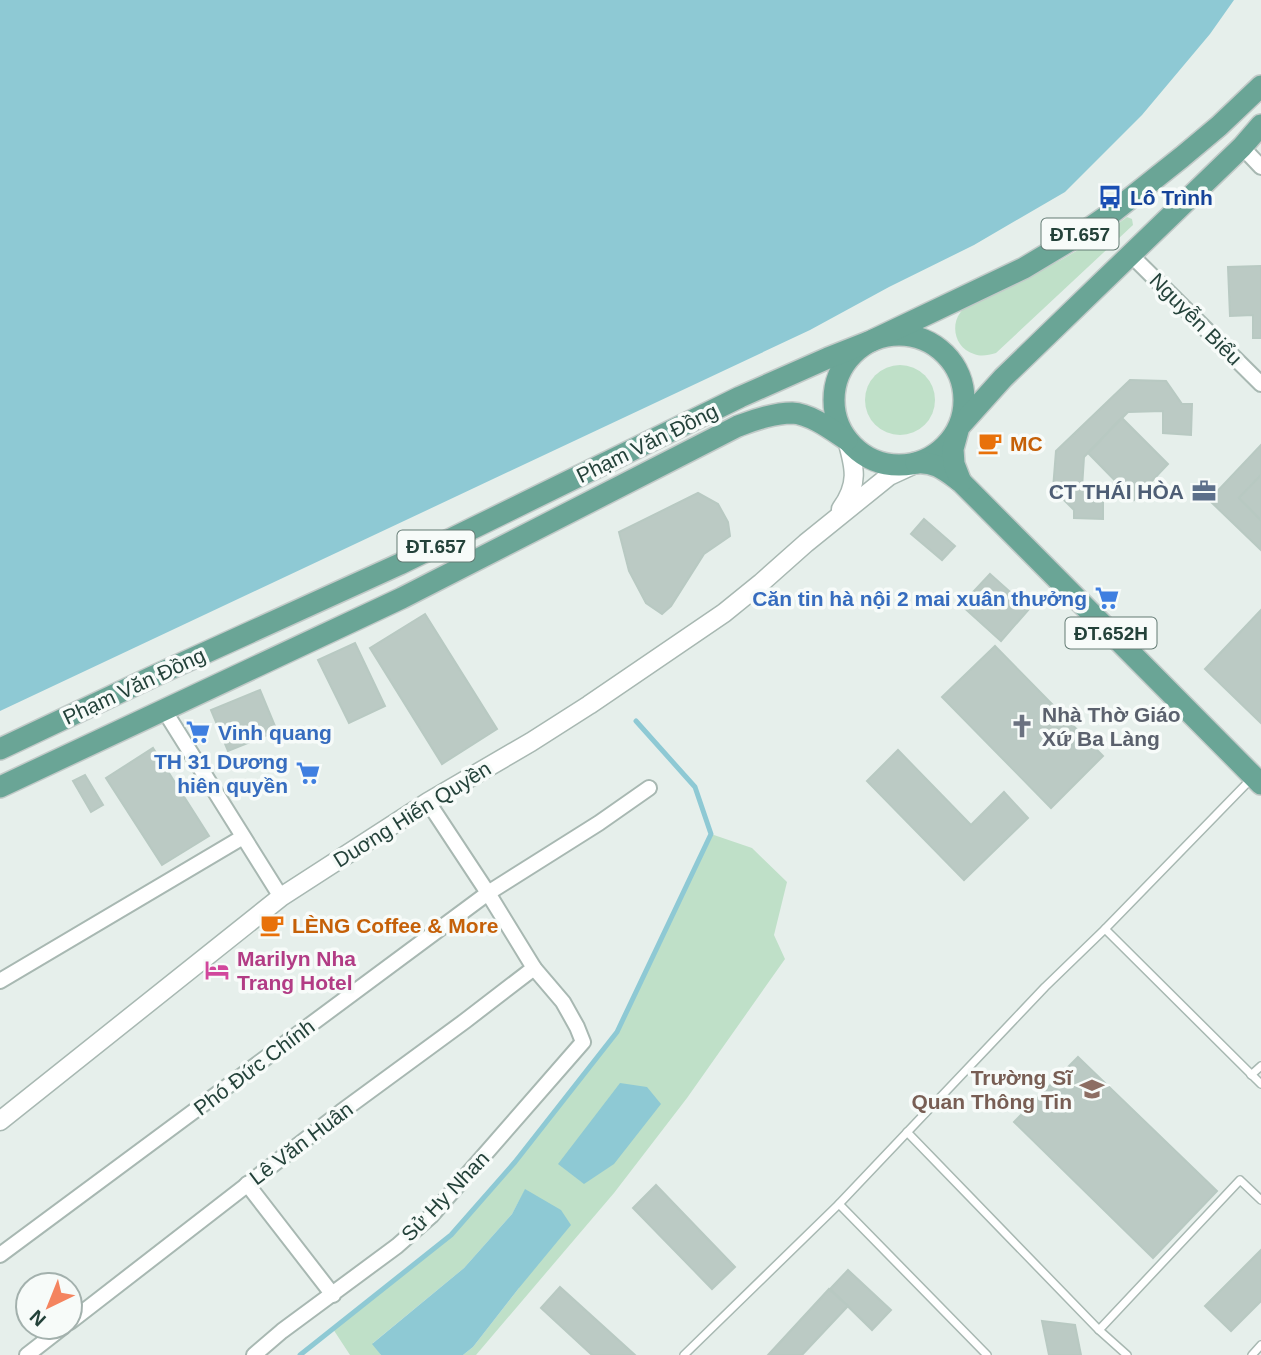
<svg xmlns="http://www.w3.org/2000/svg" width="1261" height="1355" viewBox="0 0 1261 1355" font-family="Arial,sans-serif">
  <rect width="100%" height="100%" fill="#e6efeb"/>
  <g fill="#bfe0c8">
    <path d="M 1127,217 L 1132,219 L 1133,225 L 996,353 C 988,355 982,357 974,354 C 956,349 950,327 960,313 C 963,308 968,305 973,302 L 1061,260 L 1100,237 Z"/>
    <circle cx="900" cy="400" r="35"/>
    <path d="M 711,834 L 752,848 L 787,882 L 774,935 L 785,959 L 687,1098 L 614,1193 L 476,1355 L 463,1355 L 473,1347 L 519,1288 L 525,1190 L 512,1214 L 464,1268 L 373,1343 L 381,1355 L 350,1355 L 333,1329 L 451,1235 L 515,1162 L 617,1032 Z"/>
  </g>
  <g fill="#8ec9d4">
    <path d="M 0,0 L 1234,0 L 1210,34 L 1142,115 L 1065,192 L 974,245 L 889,287 L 810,330 L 0,711 Z"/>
    <path d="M 620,1083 L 647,1087 L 661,1104 L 614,1164 L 584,1184 L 558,1164 Z"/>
    <path d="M 525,1189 L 561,1210 L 571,1225 L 519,1288 L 473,1347 L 463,1355 L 381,1355 L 372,1344 L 464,1268 L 512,1214 Z"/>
  </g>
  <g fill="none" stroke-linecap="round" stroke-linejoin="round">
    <path stroke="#8ec9d4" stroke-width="5" d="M 300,1355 L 451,1235 L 515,1162 L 617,1032 L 711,834 L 695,787 L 636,721"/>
  </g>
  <g fill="#bbcac4" stroke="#b8c9c2" stroke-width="2">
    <path d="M 1261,266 L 1261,338 L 1253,338 L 1253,315 L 1230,316 L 1228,267 Z"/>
    <path d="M 1130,380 L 1166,381 L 1182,404 L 1192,404 L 1191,435 L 1163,433 L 1163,411 L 1128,412 L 1084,457 L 1082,488 L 1103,489 L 1103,519 L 1074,518 L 1074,510 L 1053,489 L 1056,451 Z"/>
    <path d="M 1122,418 L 1168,464 L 1134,500 L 1088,453 Z"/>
    <path d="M 1261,445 L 1261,475 L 1239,498 L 1261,520 L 1261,550 L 1209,500 Z"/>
    <path d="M 1261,475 L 1261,520 L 1239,498 Z"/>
    <path d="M 698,493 L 718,504 L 728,522 L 730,536 L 704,554 L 671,606 L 662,614 L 646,603 L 629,571 L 619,532 Z"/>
    <path d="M 924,519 L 955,546 L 942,560 L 911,534 Z"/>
    <path d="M 990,574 L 1029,609 L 1001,641 L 961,605 Z"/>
    <path d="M 1261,610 L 1261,723 L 1205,669 Z"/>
    <path d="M 425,614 L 497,729 L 442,764 L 370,648 Z"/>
    <path d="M 355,643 L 385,706 L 349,723 L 318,660 Z"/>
    <path d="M 995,646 L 1103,756 L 1051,808 L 942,697 Z"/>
    <path d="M 260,690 L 277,731 L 228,751 L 211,710 Z"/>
    <path d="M 153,748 L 209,836 L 162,865 L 106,778 Z"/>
    <path d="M 898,750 L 971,825 L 1004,792 L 1028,818 L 964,880 L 867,781 Z"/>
    <path d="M 85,775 L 103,805 L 91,812 L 73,781 Z"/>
    <path d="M 1078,1057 L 1217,1191 L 1153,1258 L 1014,1122 Z"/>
    <path d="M 656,1185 L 735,1267 L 712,1289 L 633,1208 Z"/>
    <path d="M 1261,1250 L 1261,1301 L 1231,1331 L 1205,1306 Z"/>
    <path d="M 848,1270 L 891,1310 L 872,1330 L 830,1289 Z"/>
    <path d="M 560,1287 L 635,1355 L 592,1355 L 541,1308 Z"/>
    <path d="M 829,1289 L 848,1306 L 802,1355 L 768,1355 Z"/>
    <path d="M 1042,1321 L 1075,1325 L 1081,1355 L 1049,1355 Z"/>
  </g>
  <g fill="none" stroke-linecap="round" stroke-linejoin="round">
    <g stroke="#a8b8b2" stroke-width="10">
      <g id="service">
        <path d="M 1105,929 L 1261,1084"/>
        <path d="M 1251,1075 L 1261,1066"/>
        <path d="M 907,1132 L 1099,1330 L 1127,1355"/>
        <path d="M 839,1204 L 987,1355"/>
        <path d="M 1099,1330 L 1240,1180 L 1261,1200"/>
        <path d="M 684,1355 L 839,1204 L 1045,987 L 1105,929 L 1253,777"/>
        <path d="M 1252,1355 L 1261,1345"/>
      </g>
    </g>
    <g stroke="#a8b8b2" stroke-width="18">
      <g id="minor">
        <path d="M 1242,147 L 1261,167"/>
        <path d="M 1131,255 L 1261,384"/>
        <path d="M 164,710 L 281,897"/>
        <path d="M 0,981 L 243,837"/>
        <path d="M 247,1184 L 333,1295"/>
        <path d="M 0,1255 L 488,893 L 599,823 L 649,788"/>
        <path d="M 70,1322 L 341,1112 L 465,1021 L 534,968"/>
        <path d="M 27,1355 L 63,1327"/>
        <path d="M 254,1355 L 282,1331 L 397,1246 L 431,1216 L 583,1042 L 577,1027 L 563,1002 L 534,968 L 488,893 L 428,802"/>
      </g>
    </g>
    <g stroke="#a8b8b2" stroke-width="21">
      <g id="tertiary">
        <path d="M 841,509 C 859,484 855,468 847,440"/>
        <path d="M 0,1121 L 281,897 L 428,802 L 531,742 L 589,705 L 724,613 L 761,583 L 806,543 L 889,476 L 915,464"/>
      </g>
    </g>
    <g stroke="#c2cac8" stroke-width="24">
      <g id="primary">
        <circle cx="899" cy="400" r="65"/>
        <path d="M 916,463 C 935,461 946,471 961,482 L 1261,784"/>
        <path d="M 961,482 L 954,464 L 953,449 L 959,427 L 1003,378 L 1242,147 L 1261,125"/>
        <path d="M 0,749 L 152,677 L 400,564 L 740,397 L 828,358 L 871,341 L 1024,268 L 1084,232 L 1113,212 L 1182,157 L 1219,126 L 1261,86"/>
        <path d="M 0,787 L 402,598 L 738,426 C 755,420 774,413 792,413 C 811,414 832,430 847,440"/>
      </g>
    </g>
    <use href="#service" stroke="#fff" stroke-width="7"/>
    <use href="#minor" stroke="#fff" stroke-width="14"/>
    <use href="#tertiary" stroke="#fff" stroke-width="18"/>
    <use href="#primary" stroke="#6aa596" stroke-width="21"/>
  </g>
  <defs>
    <g id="bus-bare" transform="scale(1.89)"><path d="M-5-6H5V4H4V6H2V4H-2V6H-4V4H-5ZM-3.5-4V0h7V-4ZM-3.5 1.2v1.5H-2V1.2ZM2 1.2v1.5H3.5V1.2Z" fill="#1a4fb4" stroke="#f7fbf9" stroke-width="2.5" paint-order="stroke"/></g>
    <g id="cafe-bare" transform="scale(1.89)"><path d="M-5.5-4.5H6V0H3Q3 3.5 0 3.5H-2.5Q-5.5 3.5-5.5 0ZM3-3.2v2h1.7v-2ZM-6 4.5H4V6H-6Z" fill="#e8710a" stroke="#f7fbf9" stroke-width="2.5" paint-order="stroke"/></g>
    <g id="office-bare" transform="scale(1.89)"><path d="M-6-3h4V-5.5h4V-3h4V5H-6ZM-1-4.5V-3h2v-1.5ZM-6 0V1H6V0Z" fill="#5c6f8a" stroke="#f7fbf9" stroke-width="2.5" paint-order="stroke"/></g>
    <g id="supermarket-bare" transform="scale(1.89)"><path d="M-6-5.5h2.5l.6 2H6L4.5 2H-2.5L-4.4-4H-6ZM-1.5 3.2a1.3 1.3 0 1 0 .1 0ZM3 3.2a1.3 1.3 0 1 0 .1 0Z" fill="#3f7fe0" stroke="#f7fbf9" stroke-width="2.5" paint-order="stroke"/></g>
    <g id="church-bare" transform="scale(1.89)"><path d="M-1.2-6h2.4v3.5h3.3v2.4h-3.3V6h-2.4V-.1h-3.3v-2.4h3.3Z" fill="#6b7280" stroke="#f7fbf9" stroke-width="2.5" paint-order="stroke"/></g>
    <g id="hotel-bare" transform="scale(1.89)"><path d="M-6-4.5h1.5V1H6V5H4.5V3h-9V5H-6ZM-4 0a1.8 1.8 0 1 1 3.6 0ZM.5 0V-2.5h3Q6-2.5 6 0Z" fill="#d1479c" stroke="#f7fbf9" stroke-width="2.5" paint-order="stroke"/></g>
    <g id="university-bare" transform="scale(1.89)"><path d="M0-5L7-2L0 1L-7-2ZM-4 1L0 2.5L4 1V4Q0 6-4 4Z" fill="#8d6e63" stroke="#f7fbf9" stroke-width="2.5" paint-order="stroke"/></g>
  </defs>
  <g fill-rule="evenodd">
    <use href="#bus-bare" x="1110" y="197"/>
    <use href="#cafe-bare" x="990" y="443"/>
    <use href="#office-bare" x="1204" y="491"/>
    <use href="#supermarket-bare" x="1107" y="598"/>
    <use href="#church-bare" x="1022" y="726"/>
    <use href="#supermarket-bare" x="198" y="732"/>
    <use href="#supermarket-bare" x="308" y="773"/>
    <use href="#cafe-bare" x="272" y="925"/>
    <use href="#hotel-bare" x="217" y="970"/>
    <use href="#university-bare" x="1092" y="1089"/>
  </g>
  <g text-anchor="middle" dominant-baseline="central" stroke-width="7" stroke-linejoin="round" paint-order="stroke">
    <g fill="#f7fbf9" stroke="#637a73" stroke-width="2">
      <rect x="1041.5" y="218.5" width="77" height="31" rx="5"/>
      <rect x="397.5" y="530.5" width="77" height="31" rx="5"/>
      <rect x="1065.5" y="617.5" width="91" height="31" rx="5"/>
    </g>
    <g font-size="19" font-weight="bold" fill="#24423a">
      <text x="1080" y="234">ĐT.657</text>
      <text x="436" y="546">ĐT.657</text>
      <text x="1111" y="633">ĐT.652H</text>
    </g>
    <g font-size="21" font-weight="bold" fill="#164399" stroke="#f7fbf9" text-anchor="start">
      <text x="1130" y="197">Lô Trình</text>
    </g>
    <g font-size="21" fill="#24423a" stroke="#f7fbf9">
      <text transform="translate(1196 319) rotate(45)">Nguyễn Biểu</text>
      <text transform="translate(647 443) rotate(-26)">Phạm Văn Đồng</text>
      <text transform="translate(134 686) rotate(-25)">Phạm Văn Đồng</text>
      <text transform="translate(412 814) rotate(-32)">Duơng Hiến Quyền</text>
      <text transform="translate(254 1067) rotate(-37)">Phó Đức Chính</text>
      <text transform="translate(301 1143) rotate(-37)">Lê Văn Huân</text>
      <text transform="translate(445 1196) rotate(-46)">Sử Hy Nhan</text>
    </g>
    <g font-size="21" font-weight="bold" fill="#c56008" stroke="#f7fbf9" text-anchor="start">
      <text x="1010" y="443">MC</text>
      <text x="292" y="925">LÈNG Coffee &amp; More</text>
    </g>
    <g font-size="21" font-weight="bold" fill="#4e5e75" stroke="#f7fbf9" text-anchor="end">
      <text x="1184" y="491">CT THÁI HÒA</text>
    </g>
    <g font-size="21" font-weight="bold" fill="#366cbe" stroke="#f7fbf9" text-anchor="end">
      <text x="1087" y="598">Căn tin hà nội 2 mai xuân thưởng</text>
      <text x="218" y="732" text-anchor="start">Vinh quang</text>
      <text x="288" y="761">TH 31 Dương<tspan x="288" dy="24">hiên quyền</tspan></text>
    </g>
    <g font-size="21" font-weight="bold" fill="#5b616d" stroke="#f7fbf9" text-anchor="start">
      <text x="1042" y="714">Nhà Thờ Giáo<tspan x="1042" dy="24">Xứ Ba Làng</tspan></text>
    </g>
    <g font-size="21" font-weight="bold" fill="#b23c85" stroke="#f7fbf9" text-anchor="start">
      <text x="237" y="958">Marilyn Nha<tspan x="237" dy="24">Trang Hotel</tspan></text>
    </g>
    <g font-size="21" font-weight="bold" fill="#785e54" stroke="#f7fbf9" text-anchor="end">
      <text x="1072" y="1077">Trường Sĩ<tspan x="1072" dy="24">Quan Thông Tin</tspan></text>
    </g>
  </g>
  <g transform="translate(49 1306) rotate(223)"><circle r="33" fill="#f7fbf9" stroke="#a3b1ad" stroke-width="2"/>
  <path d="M0-5L12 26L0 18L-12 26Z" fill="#f4845f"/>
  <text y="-10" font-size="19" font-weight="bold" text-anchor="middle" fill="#24423a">N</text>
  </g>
</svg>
